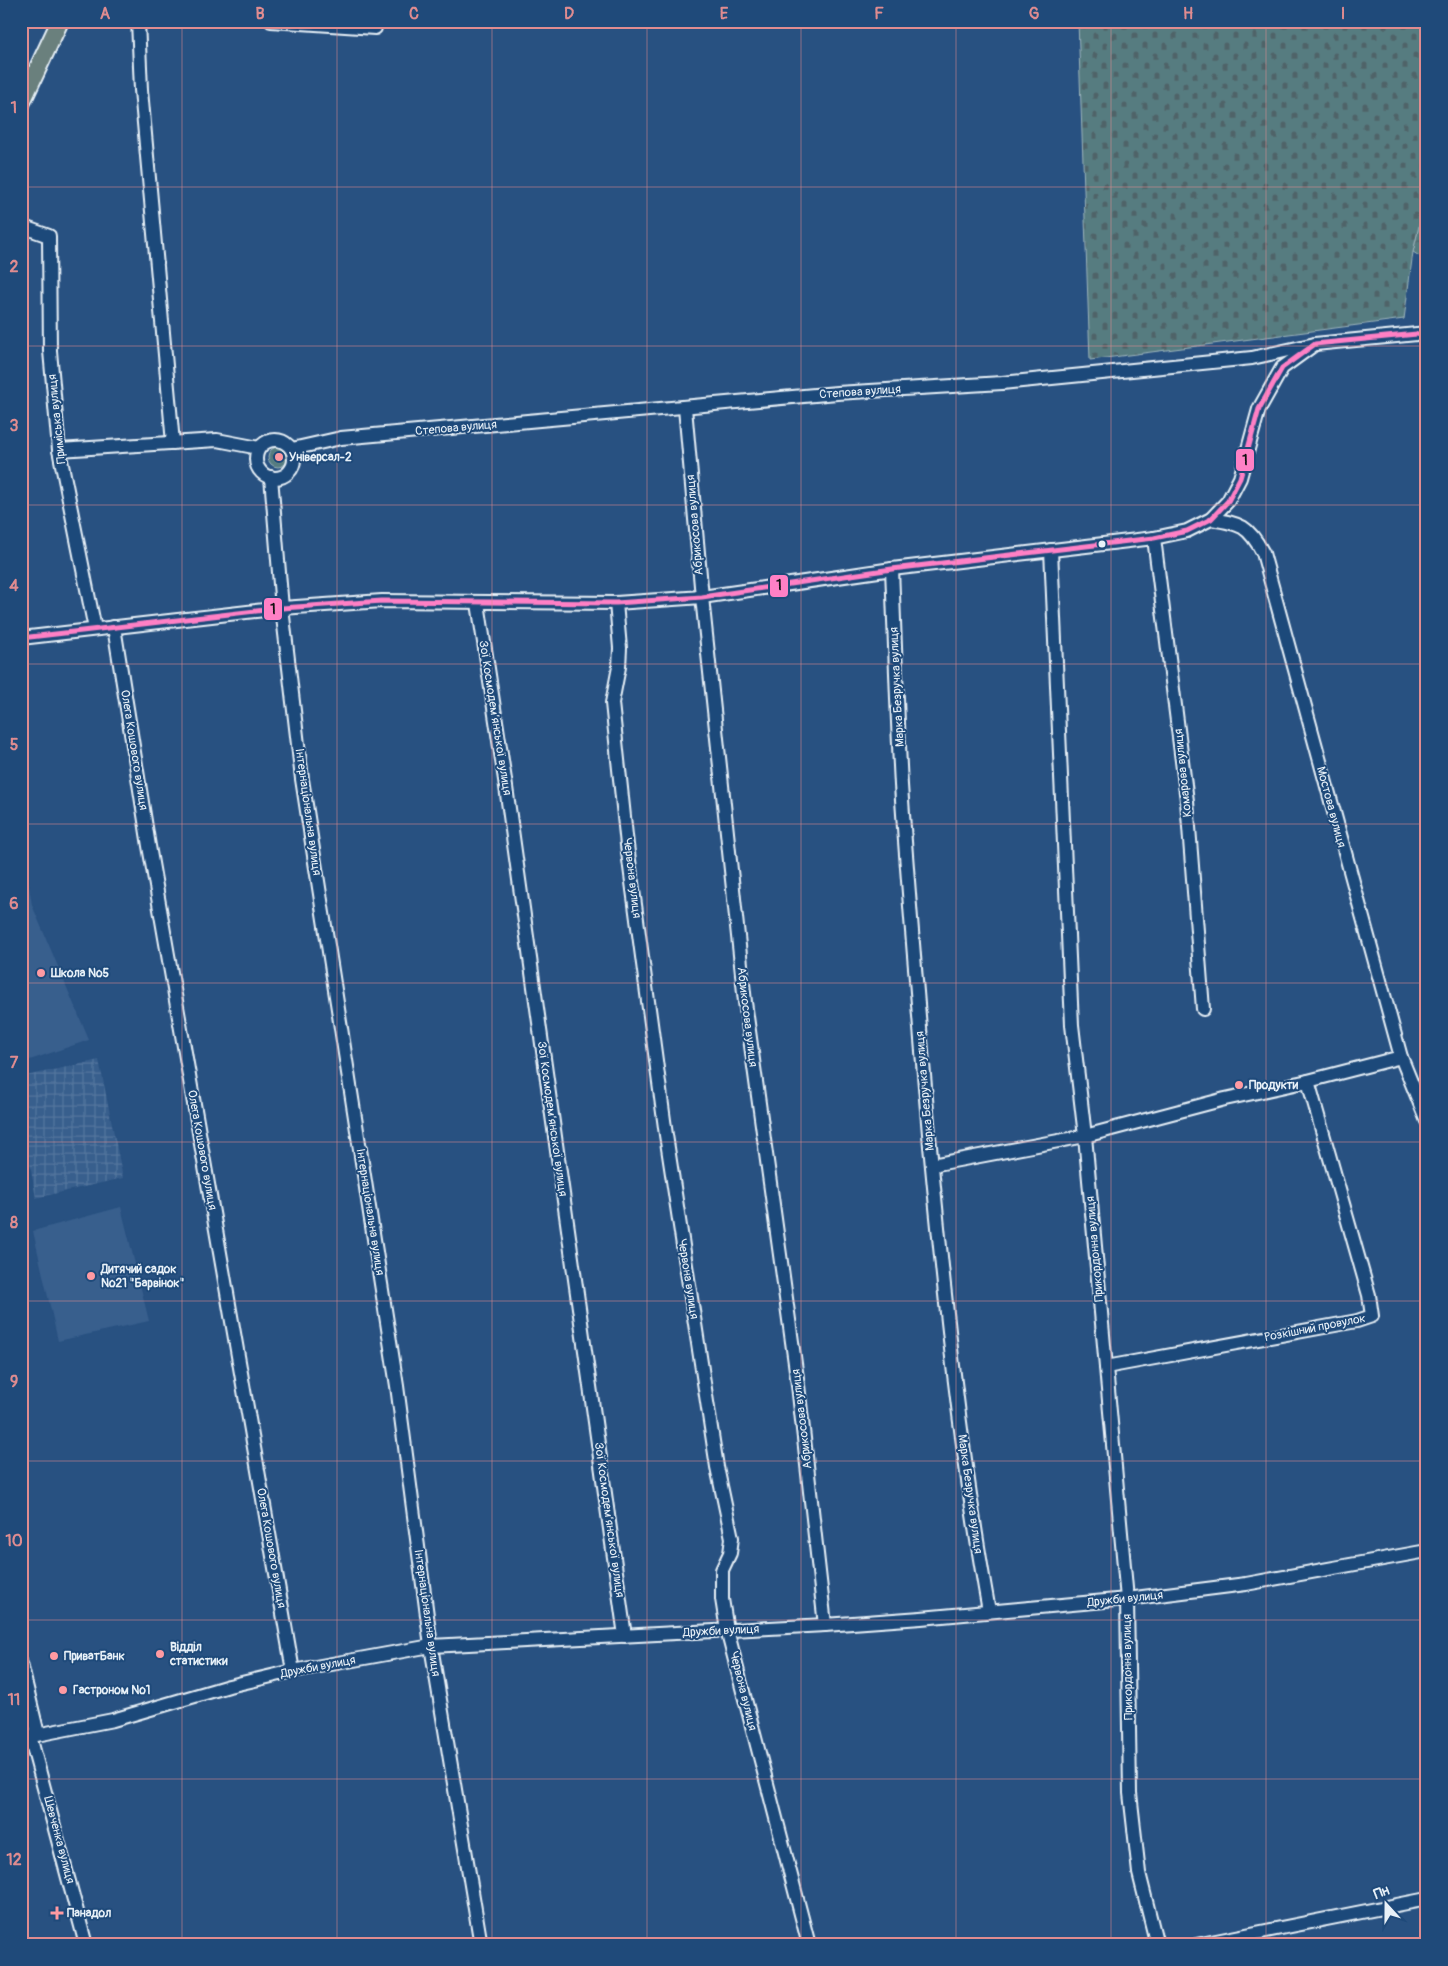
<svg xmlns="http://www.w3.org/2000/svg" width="1448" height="1966" viewBox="0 0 1448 1966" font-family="Pangolin,sans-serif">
  <defs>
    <pattern id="industrial-grid" width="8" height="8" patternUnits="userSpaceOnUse" patternTransform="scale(1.25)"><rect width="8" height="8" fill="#385f8d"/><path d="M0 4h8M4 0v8" fill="none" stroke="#55769e"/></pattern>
    <pattern id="grass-tufts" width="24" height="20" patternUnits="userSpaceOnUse" patternTransform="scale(1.25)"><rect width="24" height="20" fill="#567b80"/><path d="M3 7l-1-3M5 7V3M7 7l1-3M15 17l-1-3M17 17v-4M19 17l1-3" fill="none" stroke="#4f6468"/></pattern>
    <pattern id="forest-crowns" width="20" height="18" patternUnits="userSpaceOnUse" patternTransform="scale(1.25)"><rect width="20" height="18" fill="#567b80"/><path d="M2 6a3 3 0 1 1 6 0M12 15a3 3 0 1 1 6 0" fill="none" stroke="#4f6468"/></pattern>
    <pattern id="cemetery-stones" width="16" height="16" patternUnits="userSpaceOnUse" patternTransform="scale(1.25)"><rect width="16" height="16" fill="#567b80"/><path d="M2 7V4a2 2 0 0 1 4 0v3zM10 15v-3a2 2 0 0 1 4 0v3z" fill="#4f6468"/></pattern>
  </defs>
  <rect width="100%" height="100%" fill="#285181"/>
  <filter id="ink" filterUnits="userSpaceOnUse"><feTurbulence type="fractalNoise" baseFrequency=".02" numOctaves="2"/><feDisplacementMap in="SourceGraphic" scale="10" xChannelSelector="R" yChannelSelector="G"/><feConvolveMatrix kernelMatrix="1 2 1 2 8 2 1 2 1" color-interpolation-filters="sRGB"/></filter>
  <g filter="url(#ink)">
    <g fill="#385f8d">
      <path d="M 21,836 L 32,905 L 89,1040 L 21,1063 Z"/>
      <path d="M 121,1207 L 149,1321 L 58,1341 L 33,1231 Z"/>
    </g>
    <path fill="url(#industrial-grid)" d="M 99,1060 L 123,1178 L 36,1198 L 21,1114 L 21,1077 Z"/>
    <circle fill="url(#grass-tufts)" stroke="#9fb6bc" cx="278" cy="457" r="10"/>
    <path fill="url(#forest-crowns)" stroke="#9fb6bc" d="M 1427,191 L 1427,251 L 1421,257 L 1413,252 Z"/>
    <path fill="url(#cemetery-stones)" stroke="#9fb6bc" d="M 1078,21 L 1427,21 L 1427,191 L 1413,252 L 1404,319 L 1090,360 Z"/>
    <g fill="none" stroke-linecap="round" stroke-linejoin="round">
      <g stroke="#e8f1f8" stroke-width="16">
        <g id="minor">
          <path d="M 138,21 L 141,90 L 173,443"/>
          <path d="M 271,21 L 375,28"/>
          <path d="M 21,226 L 49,236 L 50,351 L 59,450 L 95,629"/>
          <path d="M 685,408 L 702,597 L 745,1002 L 798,1385 L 825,1625"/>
          <circle cx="275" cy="459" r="19"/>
          <path d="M 292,449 L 341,438 L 837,393 L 1002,383 L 1252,358 L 1315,344 L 1427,333"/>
          <path d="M 59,450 L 217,440 L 259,448"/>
          <path d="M 271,477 L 282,608 L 302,779 L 397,1386 L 431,1646 L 481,1945"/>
          <path d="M 1211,519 C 1241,524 1248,525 1263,553 L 1401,1057 L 1427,1121"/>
          <path d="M 1154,538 L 1187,801 L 1203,1009"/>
          <path d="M 1051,550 L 1072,1025 L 1085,1136 L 1127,1599 L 1130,1793 L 1139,1873 L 1157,1945"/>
          <path d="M 892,569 C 895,641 897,713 901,785 C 909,905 920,1026 930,1146 C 945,1302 961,1457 989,1611"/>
          <path d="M 478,603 L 505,780 L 625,1636"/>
          <path d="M 616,603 L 620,648 L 619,667 L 612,703 L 627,845 L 666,1135 L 717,1467 L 732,1538 L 730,1553 L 722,1570 L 722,1599 L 727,1630 L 809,1945"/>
          <path d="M 114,627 L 149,846 L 293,1671"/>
          <path d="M 21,638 L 282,608 L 382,601 L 616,603 L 702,597 L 892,569 L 1154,538 L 1187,531 L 1211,519 L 1228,501 L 1240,478 L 1259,409 L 1282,368 L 1315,344"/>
          <path d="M 932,1165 L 1085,1136 L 1225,1099 L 1308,1081 L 1401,1057"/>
          <path d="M 1106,1367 L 1357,1321 L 1372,1316 L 1369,1295 L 1308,1081"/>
          <path d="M 21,1664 L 38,1734"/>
          <path d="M 21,1720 L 25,1737"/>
          <path d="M 30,1736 L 86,1945"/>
          <path d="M 21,1738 L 113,1720 L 229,1686 L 293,1671 L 431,1646 L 825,1625 L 921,1618 L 1127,1599 L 1246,1584 L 1427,1551"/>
          <path d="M 1196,1945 L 1427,1899"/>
        </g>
      </g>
      <g stroke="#e8f1f8" stroke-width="20">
        <path id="major" d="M 21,104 L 60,21"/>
      </g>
      <use href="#minor" stroke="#1f4a7a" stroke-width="12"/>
      <use href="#major" stroke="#6a807d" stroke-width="16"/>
      <g stroke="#1f4a7a" stroke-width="9">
        <path id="bus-1" d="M 21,638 L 282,608 L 382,601 L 616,603 L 702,597 L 892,569 L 1154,538 L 1187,531 L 1211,519 L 1228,501 L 1240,478 L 1259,409 L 1282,368 L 1315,344 L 1427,333"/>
      </g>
      <use href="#bus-1" stroke="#ff80c5" stroke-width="5"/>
    </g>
  </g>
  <path fill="none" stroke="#df8c90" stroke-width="1" stroke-opacity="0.55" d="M 182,21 L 182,1945M 337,21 L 337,1945M 492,21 L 492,1945M 647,21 L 647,1945M 801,21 L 801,1945M 956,21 L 956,1945M 1111,21 L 1111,1945M 1266,21 L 1266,1945M 21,187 L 1427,187M 21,346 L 1427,346M 21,505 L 1427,505M 21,664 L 1427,664M 21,824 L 1427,824M 21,983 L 1427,983M 21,1142 L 1427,1142M 21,1301 L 1427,1301M 21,1461 L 1427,1461M 21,1620 L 1427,1620M 21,1779 L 1427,1779"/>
  <g fill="#ff9aa2" stroke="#1f4a7a" stroke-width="2">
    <circle cx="279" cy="457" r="5"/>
    <circle cx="41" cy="973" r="5"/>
    <circle cx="1239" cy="1085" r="5"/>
    <circle cx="91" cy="1276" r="5"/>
    <circle cx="160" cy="1654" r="5"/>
    <circle cx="54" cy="1656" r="5"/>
    <circle cx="63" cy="1690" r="5"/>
    <path d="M54.5 1905.5h5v5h5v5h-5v5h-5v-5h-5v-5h5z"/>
  </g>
  <circle fill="#e8f1f8" stroke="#1f4a7a" stroke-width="2" cx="1102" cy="544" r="4.5"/>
  <g text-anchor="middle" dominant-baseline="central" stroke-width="4" stroke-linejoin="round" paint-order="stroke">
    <g font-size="12" fill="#e8f1f8" stroke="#1f4a7a">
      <text transform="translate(860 392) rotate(-4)">Степова вулиця</text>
      <text transform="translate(57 419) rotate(-96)">Приміська вулиця</text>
      <text transform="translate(456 428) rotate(-5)">Степова вулиця</text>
      <text transform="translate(695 525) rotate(-95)">Абрикосова вулиця</text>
      <text transform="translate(897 687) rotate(-93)">Марка Безручка вулиця</text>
      <text transform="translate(495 718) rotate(81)">Зої Космодем’янської вулиця</text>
      <text transform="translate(134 750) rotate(81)">Олега Кошового вулиця</text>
      <text transform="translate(1183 773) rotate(-96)">Комарова вулиця</text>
      <text transform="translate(1331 807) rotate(75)">Мостова вулиця</text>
      <text transform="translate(308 812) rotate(82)">Інтернаціональна вулиця</text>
      <text transform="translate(632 878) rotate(83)">Червона вулиця</text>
      <text transform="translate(747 1017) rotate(83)">Абрикосова вулиця</text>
      <text transform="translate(925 1091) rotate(-95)">Марка Безручка вулиця</text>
      <text transform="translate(552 1119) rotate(82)">Зої Космодем’янської вулиця</text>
      <text transform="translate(202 1150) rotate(80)">Олега Кошового вулиця</text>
      <text transform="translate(370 1212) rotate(81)">Інтернаціональна вулиця</text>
      <text transform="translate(1095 1249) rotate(-95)">Прикордонна вулиця</text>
      <text transform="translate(688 1279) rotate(81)">Червона вулиця</text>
      <text transform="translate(1315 1328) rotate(-11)">Розкішний провулок</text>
      <text transform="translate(802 1419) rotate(-97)">Абрикосова вулиця</text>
      <text transform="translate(970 1494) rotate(82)">Марка Безручка вулиця</text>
      <text transform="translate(609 1520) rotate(82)">Зої Космодем’янської вулиця</text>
      <text transform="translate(271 1548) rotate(80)">Олега Кошового вулиця</text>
      <text transform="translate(1125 1599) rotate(-6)">Дружби вулиця</text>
      <text transform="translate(427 1613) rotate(82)">Інтернаціональна вулиця</text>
      <text transform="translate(721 1631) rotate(-3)">Дружби вулиця</text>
      <text transform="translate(318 1667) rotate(-11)">Дружби вулиця</text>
      <text transform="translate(1128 1667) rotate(-91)">Прикордонна вулиця</text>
      <text transform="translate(743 1691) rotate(76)">Червона вулиця</text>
      <text transform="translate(59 1840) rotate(75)">Шевченка вулиця</text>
    </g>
    <g font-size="12" font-weight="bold" fill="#e8f1f8" stroke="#1f4a7a" text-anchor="start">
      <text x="289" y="457">Універсал-2</text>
      <text x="51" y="973">Школа №5</text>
      <text x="1249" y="1085">Продукти</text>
      <text x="101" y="1269">Дитячий садок<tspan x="101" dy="14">№21 "Барвінок"</tspan></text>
      <text x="170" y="1647">Відділ<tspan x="170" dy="14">статистики</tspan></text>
      <text x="64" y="1656">ПриватБанк</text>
      <text x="73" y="1690">Гастроном №1</text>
      <text x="67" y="1913">Панадол</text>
    </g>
  </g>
  <g stroke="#1f4a7a" stroke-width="2">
    <rect x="1235" y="448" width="20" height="24" rx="5" fill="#ff80c5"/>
    <rect x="769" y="574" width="20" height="24" rx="5" fill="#ff80c5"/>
    <rect x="263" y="597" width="20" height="24" rx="5" fill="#ff80c5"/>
  </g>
  <g font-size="14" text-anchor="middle" font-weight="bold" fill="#111">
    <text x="1245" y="465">1</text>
    <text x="779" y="590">1</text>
    <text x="273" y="614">1</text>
  </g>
  <rect width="1448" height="1966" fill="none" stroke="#1f4a7a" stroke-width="55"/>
  <g transform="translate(1386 1904) rotate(339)" stroke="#1f4a7a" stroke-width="4" paint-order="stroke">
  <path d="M0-4L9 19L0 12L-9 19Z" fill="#e8f1f8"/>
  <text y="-8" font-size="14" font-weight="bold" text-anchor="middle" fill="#e8f1f8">Пн</text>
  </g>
  <rect x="28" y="28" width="1392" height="1910" fill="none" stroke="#df8c90" stroke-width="2"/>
  <g font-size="16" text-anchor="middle" font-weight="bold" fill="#df8c90">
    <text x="105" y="19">A</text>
    <text x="260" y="19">B</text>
    <text x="414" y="19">C</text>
    <text x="569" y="19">D</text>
    <text x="724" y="19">E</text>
    <text x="879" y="19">F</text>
    <text x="1034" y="19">G</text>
    <text x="1188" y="19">H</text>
    <text x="1343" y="19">I</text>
    <text x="14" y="113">1</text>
    <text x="14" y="272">2</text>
    <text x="14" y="431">3</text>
    <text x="14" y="591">4</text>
    <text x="14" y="750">5</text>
    <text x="14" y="909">6</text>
    <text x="14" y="1068">7</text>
    <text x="14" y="1228">8</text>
    <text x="14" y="1387">9</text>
    <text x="14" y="1546">10</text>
    <text x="14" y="1705">11</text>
    <text x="14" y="1865">12</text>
  </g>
</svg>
